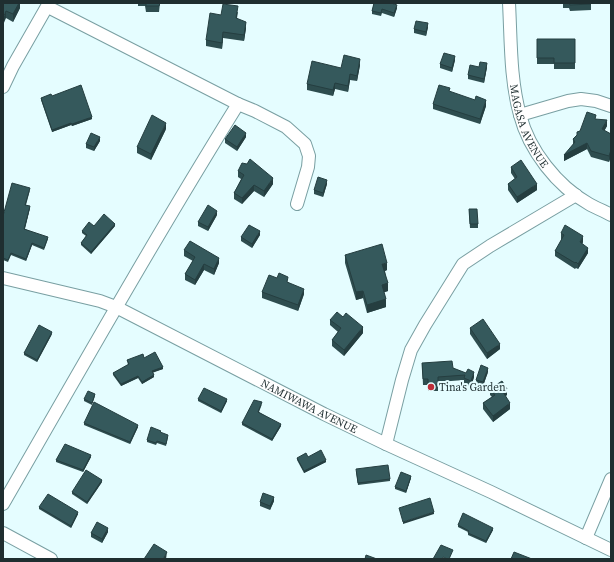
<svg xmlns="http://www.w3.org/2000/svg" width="614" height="562" viewBox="0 0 614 562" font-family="'Source Serif 4',serif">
  <rect width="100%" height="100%" fill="#e5fdff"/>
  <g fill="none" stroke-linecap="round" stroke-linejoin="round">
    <g stroke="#799fa2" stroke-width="14">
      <g id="minor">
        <path id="s1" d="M 509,3 C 511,40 510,79 520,115 C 529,150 557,186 589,204 C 596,208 604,211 611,215"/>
        <path d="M 48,7 L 238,104 L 255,111 L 286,127 L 305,144 L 309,156 L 308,167 L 297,204"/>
        <path d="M 3,87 L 13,66 L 49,3"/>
        <path d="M 520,115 L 568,101 L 581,99 L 596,101 L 611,106"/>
        <path id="s2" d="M 3,278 L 100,301 L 116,307 L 324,414 L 386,444 L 491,492 L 611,550"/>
        <path d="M 386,444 L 402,380 L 411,350 L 425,325 L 463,264 L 490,246 L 576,195"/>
        <path d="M 3,504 C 80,370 156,236 238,104"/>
        <path d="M 3,533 L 51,559"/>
        <path d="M 586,538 L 611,479"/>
      </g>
    </g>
    <use href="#minor" stroke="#fff" stroke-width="12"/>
  </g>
  <g fill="#2e4d4f">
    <path d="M 3,3 L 20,3 L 20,8 L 13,22 L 6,18 Z"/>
    <path d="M 138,3 L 160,3 L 159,12 L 146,12 L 145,6 L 138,6 Z"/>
    <path d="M 374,3 L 397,8 L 394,17 L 382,13 L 381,16 L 372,14 L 372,11 Z"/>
    <path d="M 460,3 L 471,3 L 460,4 Z"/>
    <path d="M 563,3 L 591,3 L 591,10 L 570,11 L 569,8 L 563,8 Z"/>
    <path d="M 238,12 L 237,18 L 246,28 L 244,41 L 223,38 L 222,49 L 206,46 L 206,40 L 221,15 Z"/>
    <path d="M 428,27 L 426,36 L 414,33 L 414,29 Z"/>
    <path d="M 537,39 L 575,39 L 575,69 L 554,69 L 554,64 L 537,64 Z"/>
    <path d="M 455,60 L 452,72 L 440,68 L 440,64 Z"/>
    <path d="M 360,65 L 357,81 L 350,80 L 348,92 L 335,89 L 333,96 L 307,90 L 307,84 L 341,68 Z"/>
    <path d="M 487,67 L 484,83 L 468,79 L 468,75 Z"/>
    <path d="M 450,92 L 486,106 L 480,124 L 433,109 L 433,104 Z"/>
    <path d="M 52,96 L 92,119 L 72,126 L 71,125 L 52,132 L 41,100 L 41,98 Z"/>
    <path d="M 596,119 L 607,126 L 604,131 L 611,134 L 611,156 L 609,162 L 591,157 L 587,149 L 564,161 L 564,155 L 573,145 L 573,139 L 577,136 L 577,132 L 580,131 Z"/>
    <path d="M 166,129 L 151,160 L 137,153 L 137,147 Z"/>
    <path d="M 246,137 L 237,151 L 225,143 L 225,139 Z"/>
    <path d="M 100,141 L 94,151 L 86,148 L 86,144 Z"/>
    <path d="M 511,167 L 537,190 L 517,203 L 508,190 L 508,184 L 515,179 L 511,173 Z"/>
    <path d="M 238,171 L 273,184 L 264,197 L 254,191 L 242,204 L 234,199 L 234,193 L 241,179 L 238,177 Z"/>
    <path d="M 327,184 L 323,197 L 314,194 L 314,190 Z"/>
    <path d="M 30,190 L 26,205 L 30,208 L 25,229 L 48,239 L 44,250 L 32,245 L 26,261 L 11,255 L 8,262 L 3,260 L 3,216 Z"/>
    <path d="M 469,209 L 478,224 L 478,228 L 470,228 Z"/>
    <path d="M 217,215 L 208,231 L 198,226 L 198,222 Z"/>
    <path d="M 115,226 L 91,254 L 81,245 L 81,243 L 86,236 L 82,233 L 82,231 Z"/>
    <path d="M 561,233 L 583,242 L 582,244 L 588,253 L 578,269 L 576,268 L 575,269 L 555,256 L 555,251 L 562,239 L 561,239 Z"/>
    <path d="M 260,235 L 252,248 L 241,241 L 241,237 Z"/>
    <path d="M 184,250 L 219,263 L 214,275 L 204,270 L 195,285 L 185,280 L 185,274 L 193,261 L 184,256 Z"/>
    <path d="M 345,255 L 387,270 L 385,271 L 388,291 L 384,292 L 386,307 L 367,313 L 363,298 L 356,300 L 345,263 Z"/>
    <path d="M 288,282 L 304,294 L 298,311 L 262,298 L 262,292 Z"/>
    <path d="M 343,317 L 363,333 L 344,356 L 332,346 L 332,340 L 338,332 L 330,325 L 330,320 Z"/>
    <path d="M 470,328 L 500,349 L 487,359 L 470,334 Z"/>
    <path d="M 52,334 L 37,362 L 24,355 L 24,353 Z"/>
    <path d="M 144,358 L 163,369 L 153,372 L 154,377 L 142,384 L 138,378 L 121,386 L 113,375 L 113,373 L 128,365 L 127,360 Z"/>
    <path d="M 422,363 L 453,368 L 474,377 L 471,387 L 464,384 L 464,380 L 438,382 L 438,391 L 428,391 L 428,385 L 423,385 Z"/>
    <path d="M 488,372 L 483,386 L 476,384 L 476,380 Z"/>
    <path d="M 490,389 L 507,395 L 505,396 L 510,409 L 493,422 L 483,409 L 483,403 L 492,397 L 490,395 Z"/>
    <path d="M 95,396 L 92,405 L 84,401 L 84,399 Z"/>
    <path d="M 198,399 L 227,401 L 221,413 L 198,401 Z"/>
    <path d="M 262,404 L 259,412 L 281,426 L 272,441 L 242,425 L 242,423 Z"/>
    <path d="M 84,423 L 138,427 L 130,444 L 84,425 Z"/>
    <path d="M 161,433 L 168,437 L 166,446 L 157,443 L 156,445 L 147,442 L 147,440 Z"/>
    <path d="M 91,457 L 83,472 L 56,462 L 56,460 Z"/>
    <path d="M 308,457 L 326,462 L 304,473 L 297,460 L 297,458 Z"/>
    <path d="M 356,471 L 390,479 L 390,481 L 358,485 Z"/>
    <path d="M 411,478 L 406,493 L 395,489 L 395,487 Z"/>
    <path d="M 102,482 L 87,504 L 72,494 L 72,492 Z"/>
    <path d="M 274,501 L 270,510 L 260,506 L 260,502 Z"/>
    <path d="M 39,507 L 78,514 L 71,528 L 39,509 Z"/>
    <path d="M 458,525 L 493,530 L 486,543 L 468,535 L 468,532 L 458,527 Z"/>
    <path d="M 108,532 L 102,543 L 91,537 L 91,533 Z"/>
  </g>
  <g fill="#253e40">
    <path d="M 19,3 L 20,3 L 20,8 L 13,22 L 13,14 Z"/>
    <path d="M 397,5 L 397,8 L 394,17 L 394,13 Z"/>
    <path d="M 6,11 L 6,18 L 3,25 L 3,18 Z"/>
    <path d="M 246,22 L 246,28 L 244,41 L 244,35 Z"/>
    <path d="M 428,23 L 428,27 L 426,36 L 426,32 Z"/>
    <path d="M 223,32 L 223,38 L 222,49 L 222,43 Z"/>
    <path d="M 455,56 L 455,60 L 452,72 L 452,68 Z"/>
    <path d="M 360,59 L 360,65 L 357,81 L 357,76 Z"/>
    <path d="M 487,63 L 487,67 L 484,83 L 484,79 Z"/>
    <path d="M 350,74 L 350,80 L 348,92 L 348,86 Z"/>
    <path d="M 335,83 L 335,89 L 333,96 L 333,90 Z"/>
    <path d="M 486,100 L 486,106 L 480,124 L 480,119 Z"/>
    <path d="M 92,117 L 92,119 L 72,126 L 72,124 Z"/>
    <path d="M 607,120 L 607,126 L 602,135 L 602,129 Z"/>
    <path d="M 71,123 L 71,125 L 52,132 L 52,130 Z"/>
    <path d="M 166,123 L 166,129 L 151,160 L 151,154 Z"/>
    <path d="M 246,133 L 246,137 L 237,151 L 237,147 Z"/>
    <path d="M 100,137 L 100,141 L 94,151 L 94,147 Z"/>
    <path d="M 587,143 L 587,149 L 564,161 L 564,155 Z"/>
    <path d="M 611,150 L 611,156 L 609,162 L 609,156 Z"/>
    <path d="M 273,178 L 273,184 L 264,197 L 264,191 Z"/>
    <path d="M 327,180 L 327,184 L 323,197 L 323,193 Z"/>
    <path d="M 537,184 L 537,190 L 517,203 L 517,197 Z"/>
    <path d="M 254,185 L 254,191 L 242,204 L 242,198 Z"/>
    <path d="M 30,206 L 30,208 L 24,231 L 24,229 Z"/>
    <path d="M 217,211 L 217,215 L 208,231 L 208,227 Z"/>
    <path d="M 115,224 L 115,226 L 91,254 L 91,252 Z"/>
    <path d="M 260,231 L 260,235 L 252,248 L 252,244 Z"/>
    <path d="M 583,236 L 583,242 L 580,248 L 580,242 Z"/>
    <path d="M 32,243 L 32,245 L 26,261 L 26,259 Z"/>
    <path d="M 588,248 L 588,253 L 578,269 L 578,264 Z"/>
    <path d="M 219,258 L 219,263 L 214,275 L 214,269 Z"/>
    <path d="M 387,263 L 387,270 L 382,272 L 382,264 Z"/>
    <path d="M 204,264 L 204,270 L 195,285 L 195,280 Z"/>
    <path d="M 388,283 L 388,291 L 382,293 L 382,285 Z"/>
    <path d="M 304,289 L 304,294 L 298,311 L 298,305 Z"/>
    <path d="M 363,291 L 363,298 L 356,300 L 356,292 Z"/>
    <path d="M 386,299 L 386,307 L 367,313 L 367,305 Z"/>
    <path d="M 363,327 L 363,333 L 344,356 L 344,350 Z"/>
    <path d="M 52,332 L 52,334 L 37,362 L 37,360 Z"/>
    <path d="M 500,344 L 500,349 L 487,359 L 487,353 Z"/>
    <path d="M 163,367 L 163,369 L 152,373 L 152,371 Z"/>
    <path d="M 488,368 L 488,372 L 483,386 L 483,382 Z"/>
    <path d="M 474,372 L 474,377 L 471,387 L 471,381 Z"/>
    <path d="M 154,375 L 154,377 L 142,384 L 142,382 Z"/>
    <path d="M 138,376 L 138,378 L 121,386 L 121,384 Z"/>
    <path d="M 507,389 L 507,395 L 503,398 L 503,392 Z"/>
    <path d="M 227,399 L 227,401 L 221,413 L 221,411 Z"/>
    <path d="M 510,403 L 510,409 L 493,422 L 493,416 Z"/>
    <path d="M 281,424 L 281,426 L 272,441 L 272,439 Z"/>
    <path d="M 138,425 L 138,427 L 130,444 L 130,442 Z"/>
    <path d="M 91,455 L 91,457 L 83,472 L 83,470 Z"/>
    <path d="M 326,460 L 326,462 L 304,473 L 304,471 Z"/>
    <path d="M 411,476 L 411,478 L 406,493 L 406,491 Z"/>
    <path d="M 102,480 L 102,482 L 87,504 L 87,502 Z"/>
    <path d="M 274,497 L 274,501 L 270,510 L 270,506 Z"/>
    <path d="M 78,512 L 78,514 L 71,528 L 71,526 Z"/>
    <path d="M 434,512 L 434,514 L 403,524 L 403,522 Z"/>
    <path d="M 108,528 L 108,532 L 102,543 L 102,539 Z"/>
    <path d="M 493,528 L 493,530 L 486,543 L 486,541 Z"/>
    <path d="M 167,552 L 166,559 L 163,559 Z"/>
  </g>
  <g fill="#35595c" stroke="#253e40">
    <path d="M 3,3 L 19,3 L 13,14 L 6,11 L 3,18 Z"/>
    <path d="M 146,3 L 160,3 L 159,6 L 146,6 Z"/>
    <path d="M 374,3 L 391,3 L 397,5 L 394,13 L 382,9 L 381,13 L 372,11 Z"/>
    <path d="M 569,3 L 591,3 L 591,4 L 570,5 Z"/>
    <path d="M 223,4 L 238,6 L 236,18 L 246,22 L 244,35 L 223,32 L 222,43 L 206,40 L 210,13 L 221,15 Z"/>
    <path d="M 416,21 L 428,23 L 426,32 L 414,29 Z"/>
    <path d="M 537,39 L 575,39 L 575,63 L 554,63 L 554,58 L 537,58 Z"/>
    <path d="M 444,53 L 455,56 L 452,68 L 440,64 Z"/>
    <path d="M 344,55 L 360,59 L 357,76 L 350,74 L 348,86 L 335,83 L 333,90 L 307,84 L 312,61 L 341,68 Z"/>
    <path d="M 480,62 L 487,63 L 484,79 L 468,75 L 470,65 L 479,67 Z"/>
    <path d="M 81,85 L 92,117 L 72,124 L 71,123 L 52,130 L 41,98 L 51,94 L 52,96 Z"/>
    <path d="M 439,85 L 450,88 L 449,91 L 475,100 L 476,96 L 486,100 L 480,119 L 433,104 Z"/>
    <path d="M 587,112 L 596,115 L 595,119 L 607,120 L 602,129 L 611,134 L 611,150 L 609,156 L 591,151 L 587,143 L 564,155 L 575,142 L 573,139 L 577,135 L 577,132 L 580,131 Z"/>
    <path d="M 152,115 L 166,123 L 151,154 L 137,147 Z"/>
    <path d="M 235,125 L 246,133 L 237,147 L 225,139 Z"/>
    <path d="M 91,133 L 100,137 L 94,147 L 86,144 Z"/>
    <path d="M 250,159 L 273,178 L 264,191 L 254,185 L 242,198 L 234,193 L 244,175 L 238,171 L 242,163 L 247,164 Z"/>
    <path d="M 521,160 L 537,184 L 517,197 L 508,184 L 517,177 L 511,167 Z"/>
    <path d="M 318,177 L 327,180 L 323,193 L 314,190 Z"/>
    <path d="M 12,183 L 30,188 L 25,205 L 30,206 L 24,229 L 48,237 L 44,248 L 32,243 L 26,259 L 11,253 L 8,260 L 3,258 L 3,216 Z"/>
    <path d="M 208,205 L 217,211 L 208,227 L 198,222 Z"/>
    <path d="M 469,209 L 477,209 L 478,224 L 470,224 Z"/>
    <path d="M 104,214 L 115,224 L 91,252 L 81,243 L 87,235 L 82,231 L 89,222 L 94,226 Z"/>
    <path d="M 249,225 L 260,231 L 252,244 L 241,237 Z"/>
    <path d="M 565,225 L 583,236 L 580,242 L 588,248 L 578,264 L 576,262 L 575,263 L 555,251 L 564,235 L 561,233 Z"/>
    <path d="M 190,241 L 219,258 L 214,269 L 204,264 L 195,280 L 185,274 L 195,257 L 184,250 Z"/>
    <path d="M 382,244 L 387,263 L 382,264 L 388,283 L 382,285 L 386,299 L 367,305 L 363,291 L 356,292 L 345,255 Z"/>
    <path d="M 279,273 L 288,277 L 287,282 L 304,289 L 298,305 L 262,292 L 269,275 L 277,278 Z"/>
    <path d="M 337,312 L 343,317 L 346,313 L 363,327 L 344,350 L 332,340 L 341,328 L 330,320 Z"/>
    <path d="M 483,319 L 500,344 L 487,353 L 470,328 Z"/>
    <path d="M 39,325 L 52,332 L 37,360 L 24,353 Z"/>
    <path d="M 155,352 L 163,367 L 152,371 L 154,375 L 142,382 L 138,376 L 121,384 L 113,373 L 129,364 L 127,360 L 143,354 L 144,358 Z"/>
    <path d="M 452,361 L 453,368 L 466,373 L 468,369 L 474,372 L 471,381 L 464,378 L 465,375 L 438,377 L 438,385 L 428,386 L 428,379 L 423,379 L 422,363 Z"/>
    <path d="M 481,365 L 488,368 L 483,382 L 476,380 Z"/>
    <path d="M 502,381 L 507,389 L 503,392 L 510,403 L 493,416 L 483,403 L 495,395 L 490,389 Z"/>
    <path d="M 204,388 L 227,399 L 221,411 L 198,399 Z"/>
    <path d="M 88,391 L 95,394 L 92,403 L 84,399 Z"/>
    <path d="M 254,400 L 262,402 L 258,412 L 281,424 L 272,439 L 242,423 Z"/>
    <path d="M 94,402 L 138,425 L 130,442 L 84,423 Z"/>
    <path d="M 151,427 L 161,431 L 160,432 L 168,435 L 166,444 L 157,441 L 156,443 L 147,440 Z"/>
    <path d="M 65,444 L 91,455 L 83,470 L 56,460 Z"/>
    <path d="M 321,450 L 326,460 L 304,471 L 297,458 L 306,453 L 308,457 Z"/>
    <path d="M 388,465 L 390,479 L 358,483 L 356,469 Z"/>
    <path d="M 86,470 L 102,480 L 87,502 L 72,492 Z"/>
    <path d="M 401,472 L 411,476 L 406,491 L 395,487 Z"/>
    <path d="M 263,493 L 274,497 L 270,506 L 260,502 Z"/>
    <path d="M 48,494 L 78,512 L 71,526 L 39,507 Z"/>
    <path d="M 430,498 L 434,512 L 403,522 L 399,508 Z"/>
    <path d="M 463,513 L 493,528 L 486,541 L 468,533 L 469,531 L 458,525 Z"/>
    <path d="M 97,522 L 108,528 L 102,539 L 91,533 Z"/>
    <path d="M 154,544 L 167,552 L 163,559 L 144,559 Z"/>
    <path d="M 441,545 L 453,550 L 449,559 L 447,559 L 443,557 L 442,559 L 433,559 Z"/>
    <path d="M 514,552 L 532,559 L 511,559 Z"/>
    <path d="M 366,555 L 377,559 L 365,559 Z"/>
  </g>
  <circle fill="#bd2d38" stroke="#e5fdff" stroke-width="1.5" cx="431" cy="387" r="4"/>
  <g text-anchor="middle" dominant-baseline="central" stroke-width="4" stroke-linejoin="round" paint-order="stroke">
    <g font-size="11" fill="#1f2e30" stroke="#e5fdff">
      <text stroke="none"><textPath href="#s1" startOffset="126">MAGASA AVENUE</textPath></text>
      <text stroke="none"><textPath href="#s2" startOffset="334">NAMIWAWA AVENUE</textPath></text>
    </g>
    <g font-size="11" fill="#1f2e30" stroke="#e5fdff" text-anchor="start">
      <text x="439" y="387">Tina's Garden</text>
    </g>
  </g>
  <rect width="614" height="562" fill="none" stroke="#1f2e30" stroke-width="8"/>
</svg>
